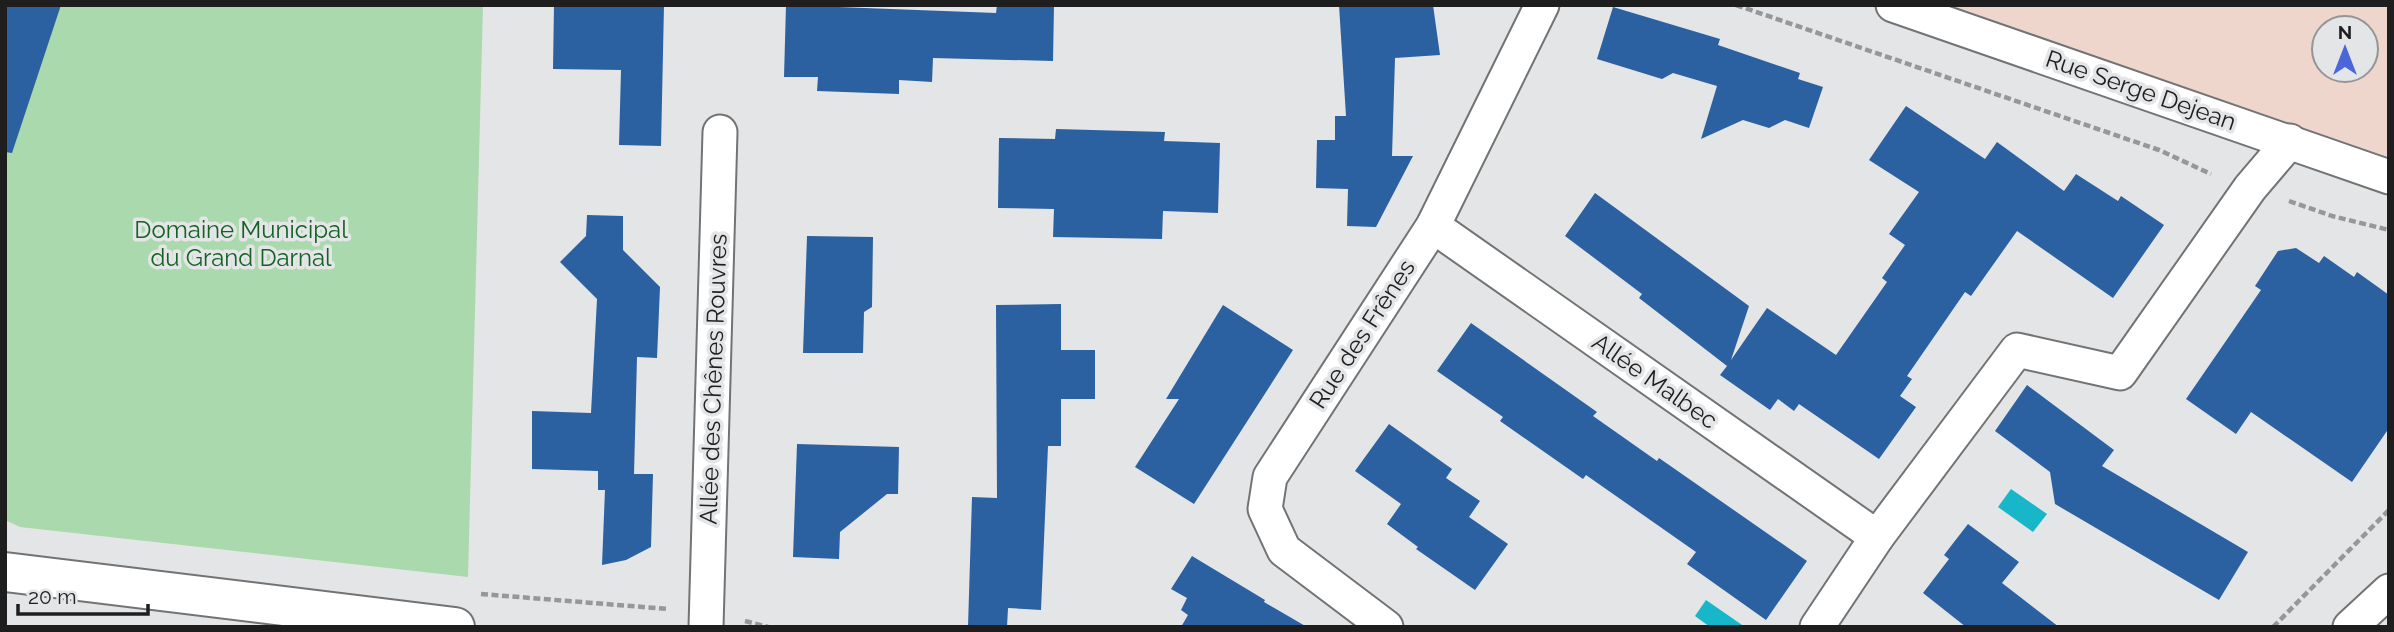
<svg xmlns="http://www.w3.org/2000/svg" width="2394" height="632" viewBox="0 0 2394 632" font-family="Raleway,sans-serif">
  <rect width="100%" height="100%" fill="#e4e5e7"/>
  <path fill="#eed6cc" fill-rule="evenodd" d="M 1893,5 L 2389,5 L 2389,177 ZM 2324,28 L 2366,28 L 2366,70 L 2324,70 Z"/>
  <path fill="#a9d9ac" d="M 5,5 L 483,5 L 468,577 L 20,527 L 5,520 Z"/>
  <g fill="#17b6c9">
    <path d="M 2011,489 L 2047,514 L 2033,532 L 1998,507 Z"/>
    <path d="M 1706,600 L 1745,627 L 1710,627 L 1695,616 Z"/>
  </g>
  <g fill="#2b60a1">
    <path d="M 5,5 L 61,5 L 12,153 L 5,152 Z"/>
    <path d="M 554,5 L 664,5 L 661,146 L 619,145 L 621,70 L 553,69 Z"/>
    <path d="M 786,5 L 996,13 L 997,5 L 1054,5 L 1053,61 L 933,58 L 932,82 L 899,80 L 899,94 L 817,91 L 818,77 L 784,77 Z"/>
    <path d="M 1339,5 L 1433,5 L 1440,55 L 1395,58 L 1392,156 L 1413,156 L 1376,227 L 1347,226 L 1348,189 L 1316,188 L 1317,140 L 1335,140 L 1335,116 L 1346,116 Z"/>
    <path d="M 1613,7 L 1720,39 L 1718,45 L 1800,73 L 1798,79 L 1823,87 L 1809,128 L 1785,120 L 1769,128 L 1743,120 L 1701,139 L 1717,86 L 1673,73 L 1662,79 L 1597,59 Z"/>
    <path d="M 1906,106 L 1985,159 L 1997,142 L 2064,191 L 2076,174 L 2118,201 L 2121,196 L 2164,225 L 2113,298 L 2017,231 L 1971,296 L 1965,292 L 1907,376 L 1912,379 L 1900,396 L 1916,407 L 1879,459 L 1799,404 L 1794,411 L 1778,399 L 1770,410 L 1720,375 L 1727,366 L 1639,298 L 1642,294 L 1565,236 L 1595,193 L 1749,306 L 1731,360 L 1767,308 L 1836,355 L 1887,282 L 1882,278 L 1905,245 L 1889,234 L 1919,192 L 1869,160 Z"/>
    <path d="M 1056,129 L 1165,132 L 1164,141 L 1220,143 L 1218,213 L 1163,211 L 1162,239 L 1053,237 L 1054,209 L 998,208 L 999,138 L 1055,139 Z"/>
    <path d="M 587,215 L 623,216 L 623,250 L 660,287 L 657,358 L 637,357 L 634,474 L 653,474 L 651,547 L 626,560 L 602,565 L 605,490 L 598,490 L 598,471 L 532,469 L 532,411 L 591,413 L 597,299 L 560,262 L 586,236 Z"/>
    <path d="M 807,236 L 873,237 L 872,307 L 864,312 L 863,353 L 803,353 Z"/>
    <path d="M 2296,248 L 2319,263 L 2324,256 L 2354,277 L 2357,272 L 2389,295 L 2389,428 L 2352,482 L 2251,412 L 2236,434 L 2186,399 L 2261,290 L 2255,286 L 2278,251 Z"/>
    <path d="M 1061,304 L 1061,350 L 1095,350 L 1095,399 L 1061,399 L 1061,446 L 1048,446 L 1041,610 L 1008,608 L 1007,627 L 968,627 L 972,497 L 997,498 L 996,305 Z"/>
    <path d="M 1223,305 L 1293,350 L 1194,504 L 1135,467 L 1179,399 L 1166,399 Z"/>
    <path d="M 1471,323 L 1597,412 L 1593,416 L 1657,461 L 1659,458 L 1807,561 L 1766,620 L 1687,564 L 1696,552 L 1586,475 L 1583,479 L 1500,421 L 1503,417 L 1437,371 Z"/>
    <path d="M 2027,385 L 2114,450 L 2102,466 L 2248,552 L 2219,600 L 2055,504 L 2050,472 L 1995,431 Z"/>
    <path d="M 1389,424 L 1452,469 L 1446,478 L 1480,501 L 1469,517 L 1508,544 L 1475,590 L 1416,549 L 1418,547 L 1387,524 L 1401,504 L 1355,471 Z"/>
    <path d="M 797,444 L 899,447 L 898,494 L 887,494 L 840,532 L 839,559 L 793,557 Z"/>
    <path d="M 1968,524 L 2019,562 L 2002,583 L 2059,627 L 1966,627 L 1923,593 L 1949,559 L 1944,555 Z"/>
    <path d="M 1192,556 L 1265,600 L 1264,602 L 1307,627 L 1181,627 L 1188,615 L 1181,610 L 1187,598 L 1171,589 Z"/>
  </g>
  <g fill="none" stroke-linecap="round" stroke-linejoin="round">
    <g stroke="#727374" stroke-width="37">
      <g id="street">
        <path d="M 1893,5 L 2389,177"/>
        <path d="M 1433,226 L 1877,537"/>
        <path d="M 706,627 L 720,132"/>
        <path d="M 1386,627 L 1284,550 L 1265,509 L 1270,477 L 1433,226 L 1542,5"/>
        <path d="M 1817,627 L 1877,537 L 2017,350 L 2120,373 L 2250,188 L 2290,141"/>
        <path d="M 2350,627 L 2389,591"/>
      </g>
    </g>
    <g stroke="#727374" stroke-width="42">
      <path id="secondary" d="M 5,572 L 455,627"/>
    </g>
    <g stroke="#969798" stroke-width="4.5" stroke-dasharray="7 3.5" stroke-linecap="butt">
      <path d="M 1736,5 L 2159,150 L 2211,174"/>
      <path d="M 2289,201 L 2332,216 L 2389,230"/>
      <path d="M 481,594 L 668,609"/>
      <path d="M 745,621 L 768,627"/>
      <path d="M 2273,627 L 2389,510"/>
    </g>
    <use href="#street" stroke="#fff" stroke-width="33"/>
    <use href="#secondary" stroke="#fff" stroke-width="38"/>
  </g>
  <g text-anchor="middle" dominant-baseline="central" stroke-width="7" stroke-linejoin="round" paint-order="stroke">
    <g font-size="24" fill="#1e1e1f" stroke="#e4e5e7">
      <text transform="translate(2141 90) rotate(19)">Rue Serge Dejean</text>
      <text transform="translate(1362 334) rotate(-57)">Rue des Frênes</text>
      <text transform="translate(713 379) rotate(-88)">Allée des Chênes Rouvres</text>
      <text transform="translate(1655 381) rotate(35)">Allée Malbec</text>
    </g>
    <g font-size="24" fill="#136123" stroke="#e4e5e7">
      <text x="241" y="229">Domaine Municipal<tspan x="241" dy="28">du Grand Darnal</tspan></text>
    </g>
  </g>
  <rect width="2394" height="632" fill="none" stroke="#1e1e1f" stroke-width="14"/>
  <g transform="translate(2345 49)"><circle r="33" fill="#e4e5e7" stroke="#959597" stroke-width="2"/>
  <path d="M0-5L12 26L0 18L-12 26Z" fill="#4b66da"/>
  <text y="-10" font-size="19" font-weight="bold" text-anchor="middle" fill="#1e1e1f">N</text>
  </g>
  <path d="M18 604v10h130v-10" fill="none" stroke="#1e1e1f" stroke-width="3.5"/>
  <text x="28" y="604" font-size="21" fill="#1e1e1f" stroke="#e4e5e7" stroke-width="5" paint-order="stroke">20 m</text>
</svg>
